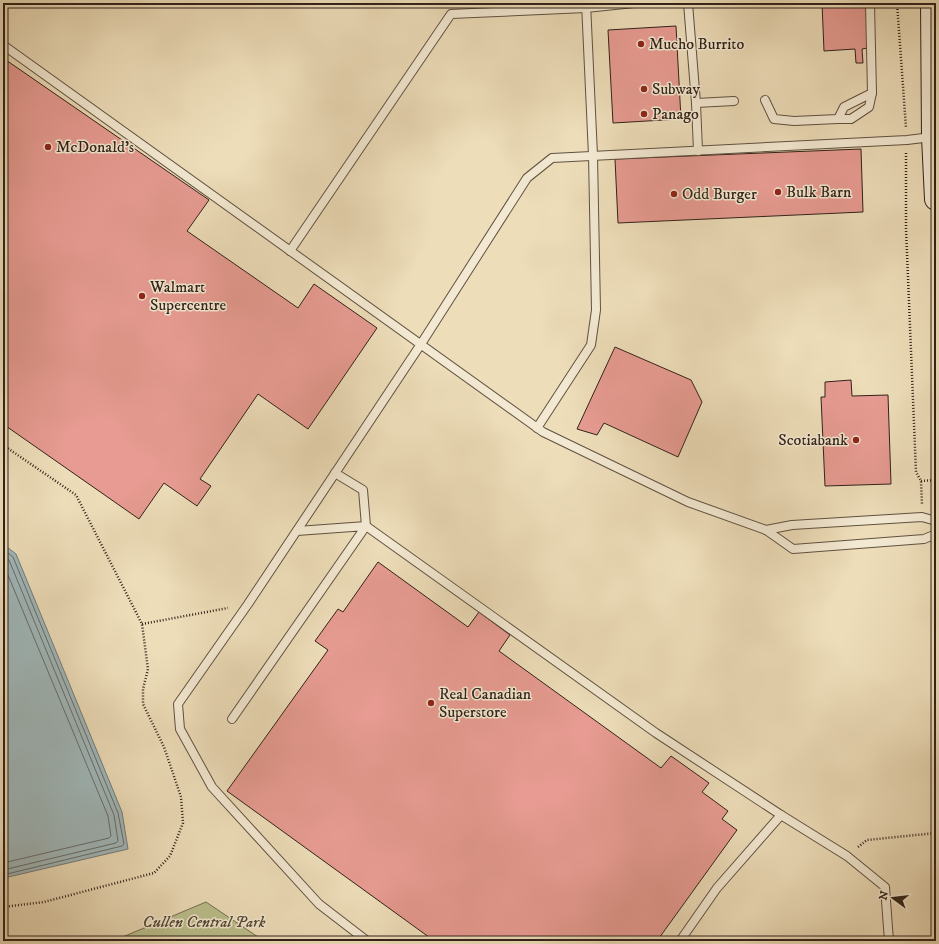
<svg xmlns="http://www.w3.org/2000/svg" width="939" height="944" viewBox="0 0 939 944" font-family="'IM FELL DW Pica',serif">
  <rect width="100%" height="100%" fill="#edddb9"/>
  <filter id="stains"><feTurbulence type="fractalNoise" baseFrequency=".005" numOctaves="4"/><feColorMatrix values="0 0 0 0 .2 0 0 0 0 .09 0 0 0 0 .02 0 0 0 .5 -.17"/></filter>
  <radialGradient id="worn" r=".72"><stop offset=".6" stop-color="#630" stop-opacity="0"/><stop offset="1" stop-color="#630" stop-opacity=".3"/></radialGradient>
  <path fill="#bbc08d" stroke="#767153" d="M 206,902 L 264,941 L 113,941 Z"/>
  <path fill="#a0b8bb" stroke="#747c7a" d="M 3,544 L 16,554 L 122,812 L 128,849 L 4,878 Z"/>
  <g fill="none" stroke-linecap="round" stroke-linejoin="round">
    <g stroke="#686d6a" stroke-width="1">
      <path d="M 3,549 L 13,557 L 118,813 L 124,844 L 122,846 L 3,875"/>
      <path d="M 3,556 L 9,560 L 114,815 L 118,841 L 116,843 L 3,870"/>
      <path d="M 3,563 L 108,816 L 111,836 L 109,838 L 3,863"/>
    </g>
  </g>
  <g fill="#e79b92" stroke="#312219">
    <path d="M 822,3 L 866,3 L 868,48 L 862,49 L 863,63 L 856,63 L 855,49 L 824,51 Z"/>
    <path d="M 676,26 L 681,119 L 613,123 L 608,30 Z"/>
    <path d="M 3,58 L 209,200 L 187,231 L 298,308 L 314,284 L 377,328 L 308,429 L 258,394 L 200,479 L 211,486 L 197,506 L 164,483 L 139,519 L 3,424 Z"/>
    <path d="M 861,149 L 863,212 L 618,223 L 615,159 Z"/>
    <path d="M 615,347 L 691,380 L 702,402 L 678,457 L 604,423 L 597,435 L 577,429 Z"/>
    <path d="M 851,380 L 852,396 L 888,395 L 891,484 L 825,486 L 821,397 L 825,397 L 825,382 Z"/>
    <path d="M 378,562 L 468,627 L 479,612 L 510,635 L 499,651 L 661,768 L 671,756 L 709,783 L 702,792 L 728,811 L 722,819 L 737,830 L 657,941 L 432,941 L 433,940 L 227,791 L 328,650 L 315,641 L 338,609 L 343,612 Z"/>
  </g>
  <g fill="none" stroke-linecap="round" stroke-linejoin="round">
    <g stroke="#605141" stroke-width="10">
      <g id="service">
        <path d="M 688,3 L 696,103 L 698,151"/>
        <path d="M 3,45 L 543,432 L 688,502 L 766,530 L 793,549 L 924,539 L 936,534"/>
        <path d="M 765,100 L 774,119 L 794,121 L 838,119 L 844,107 L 872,93 L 870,3"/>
        <path d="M 696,103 L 734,101"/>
        <path d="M 838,119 L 851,119 L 869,107 L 872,93"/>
        <path d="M 290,251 L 451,14 L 586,8 L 634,3"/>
        <path d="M 537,428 L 591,345 L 596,310 L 593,155 L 586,3"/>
        <path d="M 335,473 L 363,490 L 366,526 L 656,733 L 781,815 L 847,856 L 885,887 L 889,941"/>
        <path d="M 766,530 L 792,525 L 922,517 L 936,521"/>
        <path d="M 232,719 L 366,526 L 297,531"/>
        <path d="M 367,941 L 319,904 L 212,787 L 180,729 L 178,704 L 248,604 L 421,344 L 527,178 L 552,158 L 907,140 L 932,137"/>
        <path d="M 680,941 L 717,888 L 781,815"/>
      </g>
    </g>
    <g stroke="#312219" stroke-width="24">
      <path id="secondary" d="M 932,3 L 933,137 L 936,199"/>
    </g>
    <g stroke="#312219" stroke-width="2.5" stroke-dasharray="1 2" stroke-linecap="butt">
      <path d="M 897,3 L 906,128"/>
      <path d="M 906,153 L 906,229 L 916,472 L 921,481 L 922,504"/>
      <path d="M 3,445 L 76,495 L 142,624 L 148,669 L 143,689 L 143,704 L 164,747 L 181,797 L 183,823 L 170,856 L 154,873 L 44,902 L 3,907"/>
      <path d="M 921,481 L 936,480"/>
      <path d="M 142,624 L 228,608"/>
      <path d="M 858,847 L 867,840 L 936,833"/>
    </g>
    <use href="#service" stroke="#f3e9d2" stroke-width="8"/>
    <use href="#secondary" stroke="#f3e9d2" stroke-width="22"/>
  </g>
  <g fill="#8f2418" stroke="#f3e9d2" stroke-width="1.5">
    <circle cx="641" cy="44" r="4"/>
    <circle cx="644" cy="89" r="4"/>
    <circle cx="644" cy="114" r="4"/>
    <circle cx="48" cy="147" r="4"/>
    <circle cx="778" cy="192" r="4"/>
    <circle cx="674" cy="194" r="4"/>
    <circle cx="142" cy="296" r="4"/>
    <circle cx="856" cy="440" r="4"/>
    <circle cx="431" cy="703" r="4"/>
  </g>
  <g text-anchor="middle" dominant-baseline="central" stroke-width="3" stroke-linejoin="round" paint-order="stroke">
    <g font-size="16" fill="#312219" stroke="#f3e9d2" text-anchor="start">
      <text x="649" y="44">Mucho Burrito</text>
      <text x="652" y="89">Subway</text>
      <text x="652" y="114">Panago</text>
      <text x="56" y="147">McDonald's</text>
      <text x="786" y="192">Bulk Barn</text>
      <text x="682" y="194">Odd Burger</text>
      <text x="150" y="287">Walmart<tspan x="150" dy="18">Supercentre</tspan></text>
      <text x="848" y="440" text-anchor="end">Scotiabank</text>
      <text x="439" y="694">Real Canadian<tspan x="439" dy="18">Superstore</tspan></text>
    </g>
    <g font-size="16" font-style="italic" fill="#544a36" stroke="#f3e9d2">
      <text x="204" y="922">Cullen Central Park</text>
    </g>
  </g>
  <rect width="939" height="944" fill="none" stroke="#edddb9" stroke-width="16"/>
  <rect x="4" y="4" width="931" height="936" fill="none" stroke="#312219" stroke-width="2"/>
  <rect x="8" y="8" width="923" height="928" fill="none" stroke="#312219"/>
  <g transform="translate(893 898) rotate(285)" stroke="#f3e9d2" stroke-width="3" paint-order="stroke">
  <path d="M0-3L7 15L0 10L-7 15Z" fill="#312219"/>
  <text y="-6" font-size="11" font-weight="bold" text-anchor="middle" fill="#312219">N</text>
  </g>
  <rect width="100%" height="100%" filter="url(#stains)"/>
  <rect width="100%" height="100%" fill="url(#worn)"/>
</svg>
